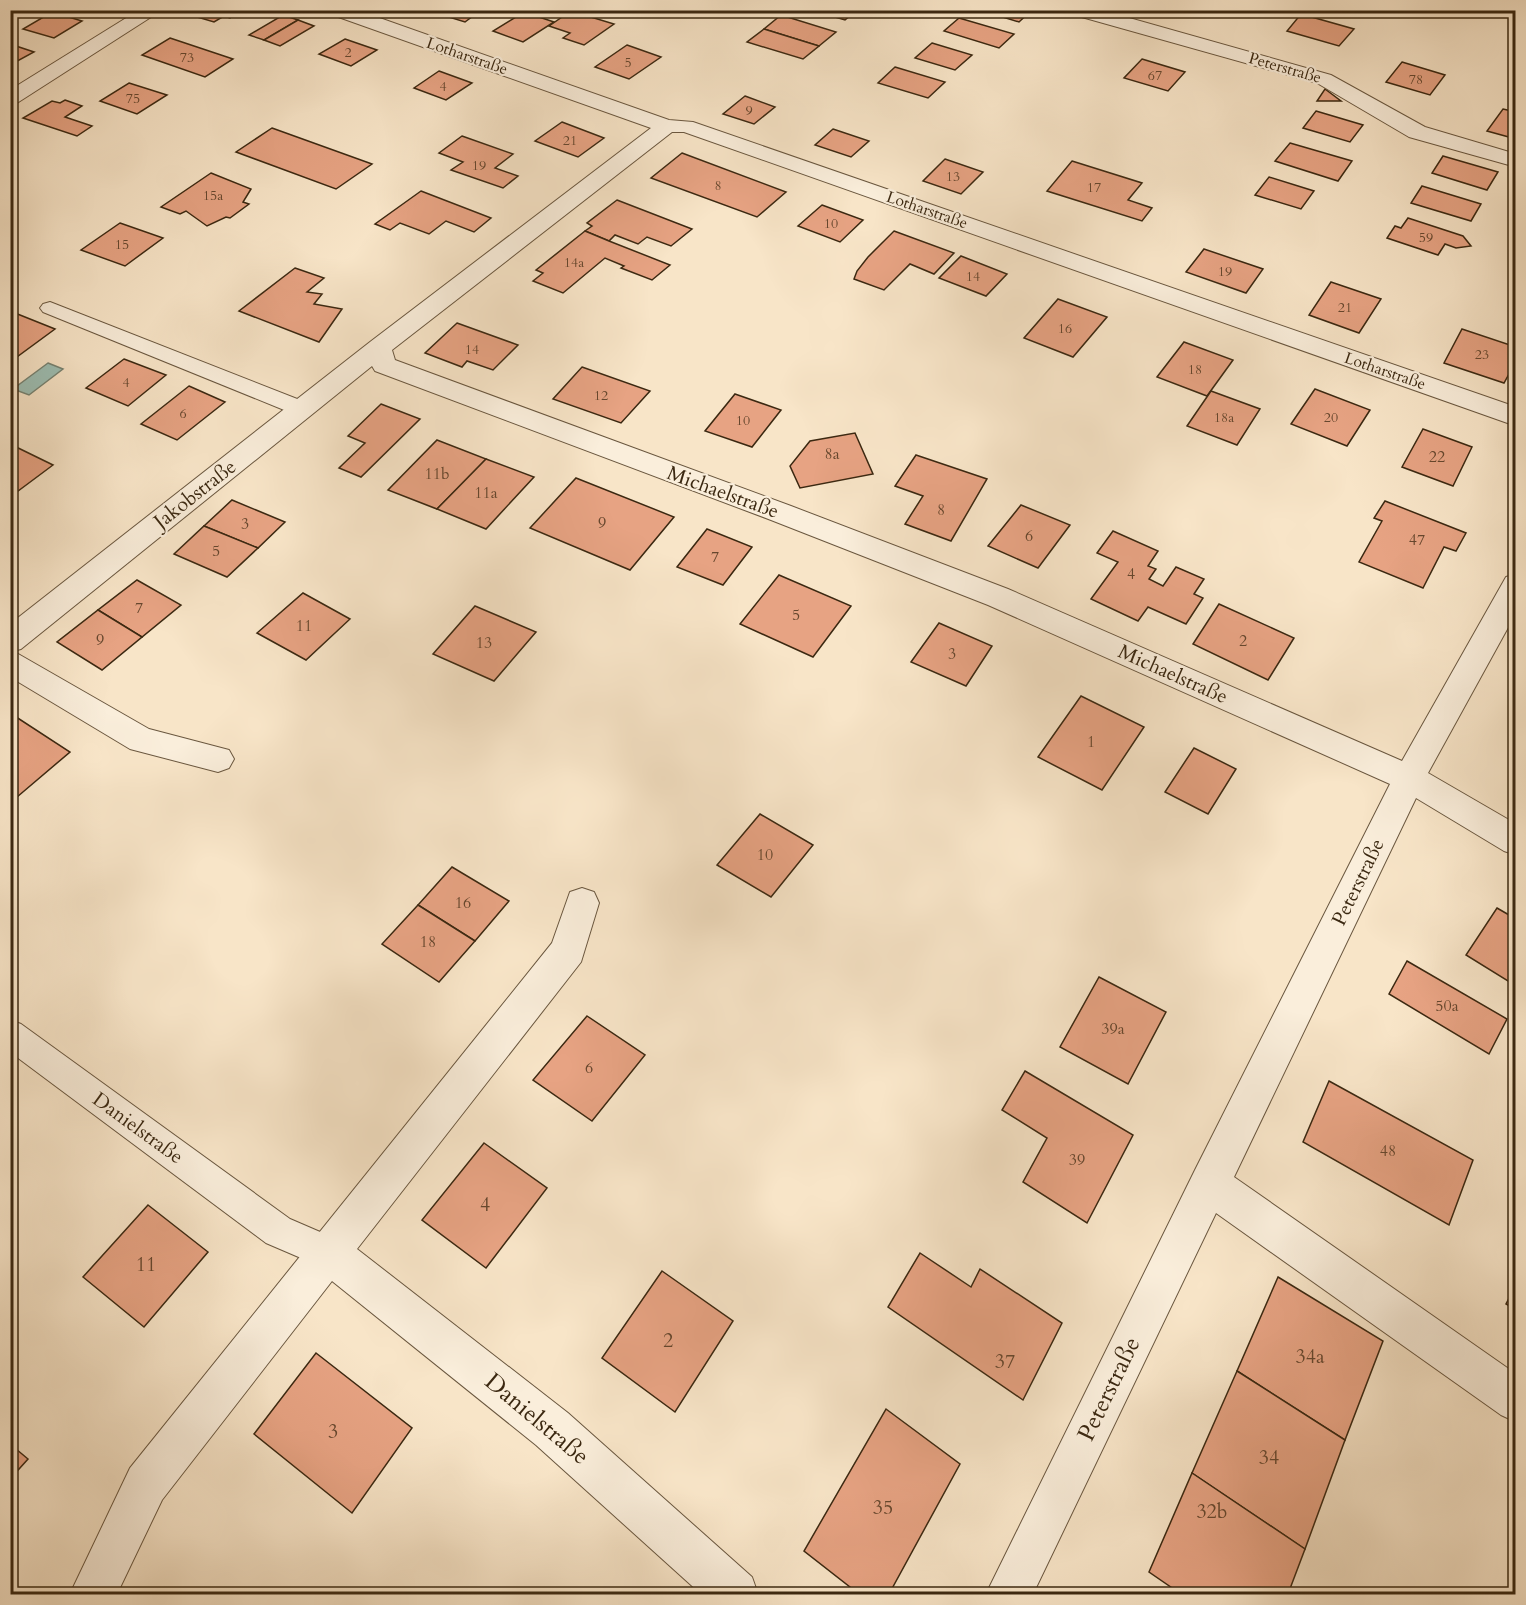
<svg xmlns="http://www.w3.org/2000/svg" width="1526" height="1605" viewBox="0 0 1526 1605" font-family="Cardo,serif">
  <rect width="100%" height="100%" fill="#f8e5c8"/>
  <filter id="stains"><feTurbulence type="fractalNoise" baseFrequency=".00333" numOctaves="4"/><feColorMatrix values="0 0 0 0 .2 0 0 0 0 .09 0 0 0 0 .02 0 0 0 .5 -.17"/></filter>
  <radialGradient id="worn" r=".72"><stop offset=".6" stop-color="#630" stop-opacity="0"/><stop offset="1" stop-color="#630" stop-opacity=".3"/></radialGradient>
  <path fill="#9dbfb4" stroke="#768373" stroke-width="1.5" d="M 48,363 L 63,369 L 29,395 L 13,389 Z"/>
  <g fill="#e7a383" stroke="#3b2811" stroke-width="1.5">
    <path d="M 193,10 L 241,10 L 230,18 L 224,16 L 214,22 L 187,14 Z"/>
    <path d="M 426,10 L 481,10 L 465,22 Z"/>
    <path d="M 811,10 L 857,10 L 845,20 Z"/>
    <path d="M 980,10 L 1032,10 L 1019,22 Z"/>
    <path d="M 571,11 L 614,24 L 584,45 L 563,38 L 570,33 L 549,26 Z"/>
    <path d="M 52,12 L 82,21 L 54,38 L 23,29 Z"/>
    <path d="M 524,12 L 554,22 L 523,42 L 493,31 Z"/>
    <path d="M 1301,14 L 1354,29 L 1339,46 L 1287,31 Z"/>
    <path d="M 283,15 L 298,20 L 264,40 L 249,35 Z"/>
    <path d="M 781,15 L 836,32 L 819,46 L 764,29 Z"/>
    <path d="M 959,18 L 1014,34 L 999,48 L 944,31 Z"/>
    <path d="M 298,20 L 314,26 L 280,46 L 264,40 Z"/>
    <path d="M 764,29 L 819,46 L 803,59 L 747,42 Z"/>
    <path d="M 170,38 L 233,59 L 205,77 L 142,55 Z"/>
    <path d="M 345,39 L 377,50 L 351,66 L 319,54 Z"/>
    <path d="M 932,43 L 972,55 L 955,70 L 915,58 Z"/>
    <path d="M 10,44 L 34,52 L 10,65 Z"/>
    <path d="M 627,45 L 661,57 L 629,79 L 595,67 Z"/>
    <path d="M 1142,59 L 1185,72 L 1168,91 L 1124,78 Z"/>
    <path d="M 1402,62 L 1445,75 L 1430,95 L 1386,82 Z"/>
    <path d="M 895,67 L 945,82 L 928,98 L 878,83 Z"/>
    <path d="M 439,71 L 472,83 L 446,100 L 414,88 Z"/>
    <path d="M 129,83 L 167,95 L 137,114 L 100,101 Z"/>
    <path d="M 1325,89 L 1341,101 L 1317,101 Z"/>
    <path d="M 745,96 L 775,107 L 754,124 L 723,114 Z"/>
    <path d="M 65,100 L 82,106 L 65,117 L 92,126 L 77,136 L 23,118 L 52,101 L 60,103 Z"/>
    <path d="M 1503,109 L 1516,112 L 1516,139 L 1487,131 Z"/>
    <path d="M 1316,111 L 1363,125 L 1350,142 L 1303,128 Z"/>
    <path d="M 562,122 L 604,138 L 578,157 L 535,141 Z"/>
    <path d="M 272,128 L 372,164 L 336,189 L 236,152 Z"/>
    <path d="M 833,129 L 869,141 L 851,157 L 815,145 Z"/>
    <path d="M 462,136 L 513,154 L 495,168 L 518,176 L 503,188 L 451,170 L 463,162 L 439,153 Z"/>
    <path d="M 1290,143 L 1352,161 L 1338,181 L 1275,161 Z"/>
    <path d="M 682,153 L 786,192 L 757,217 L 651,178 Z"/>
    <path d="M 1443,156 L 1498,172 L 1487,190 L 1432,173 Z"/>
    <path d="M 945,159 L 983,172 L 961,194 L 923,181 Z"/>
    <path d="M 1072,161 L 1142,183 L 1128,200 L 1152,208 L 1142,221 L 1047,191 Z"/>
    <path d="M 211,173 L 251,189 L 243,202 L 249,204 L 230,218 L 226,217 L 207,226 L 186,211 L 180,214 L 161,207 Z"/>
    <path d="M 1269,177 L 1314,191 L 1301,209 L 1255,195 Z"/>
    <path d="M 1422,186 L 1481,204 L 1471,221 L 1411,203 Z"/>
    <path d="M 421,191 L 491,218 L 474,232 L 446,221 L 429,234 L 400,223 L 390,230 L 375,224 Z"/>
    <path d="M 617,200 L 692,229 L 671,246 L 647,237 L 638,244 L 615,235 L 609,241 L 585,231 L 592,226 L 587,223 Z"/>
    <path d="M 822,205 L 863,220 L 840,242 L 798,226 Z"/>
    <path d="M 1408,218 L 1463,236 L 1471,246 L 1456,248 L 1445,244 L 1438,255 L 1387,238 L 1395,226 L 1401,228 Z"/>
    <path d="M 120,223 L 163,238 L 125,266 L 81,250 Z"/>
    <path d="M 585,231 L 609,241 L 670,265 L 652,280 L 621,268 L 624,266 L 605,258 L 563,293 L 533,281 L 543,273 L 536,270 Z"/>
    <path d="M 894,231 L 954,253 L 934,274 L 910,264 L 884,290 L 854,279 L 857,271 L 868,257 Z"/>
    <path d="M 1204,249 L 1263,269 L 1246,293 L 1186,272 Z"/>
    <path d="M 961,256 L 1007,274 L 986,296 L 939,278 Z"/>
    <path d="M 295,268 L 324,278 L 307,292 L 322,294 L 314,304 L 342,309 L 319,342 L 239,311 Z"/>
    <path d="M 1331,282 L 1381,299 L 1359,333 L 1309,315 Z"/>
    <path d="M 1058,299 L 1107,317 L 1073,357 L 1024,338 Z"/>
    <path d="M 10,311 L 55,329 L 10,362 Z"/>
    <path d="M 457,323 L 518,345 L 493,370 L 467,361 L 462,367 L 425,353 Z"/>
    <path d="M 1462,329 L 1516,347 L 1516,361 L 1504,383 L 1444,363 Z"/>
    <path d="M 1184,342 L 1233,360 L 1207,396 L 1157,377 Z"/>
    <path d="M 124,359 L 166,375 L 128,406 L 86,388 Z"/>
    <path d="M 582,367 L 650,391 L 621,423 L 553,399 Z"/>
    <path d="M 189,386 L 225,402 L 177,440 L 141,424 Z"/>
    <path d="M 1315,389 L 1370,410 L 1347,446 L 1291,424 Z"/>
    <path d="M 1211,391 L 1260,409 L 1237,445 L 1187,426 Z"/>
    <path d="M 735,394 L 781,410 L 752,447 L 705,431 Z"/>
    <path d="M 381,404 L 420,419 L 361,477 L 339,468 L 365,443 L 348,436 Z"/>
    <path d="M 1423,429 L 1472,447 L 1453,486 L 1402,467 Z"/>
    <path d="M 855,433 L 873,474 L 800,488 L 790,466 L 810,441 Z"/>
    <path d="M 437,440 L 486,459 L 437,509 L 388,490 Z"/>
    <path d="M 10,444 L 53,465 L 10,497 Z"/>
    <path d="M 916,455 L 987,479 L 951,541 L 905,524 L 923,496 L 895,486 Z"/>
    <path d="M 486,459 L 534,477 L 486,529 L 437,509 Z"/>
    <path d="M 576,478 L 674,517 L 630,570 L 530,528 Z"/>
    <path d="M 232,500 L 285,522 L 258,548 L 204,526 Z"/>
    <path d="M 1385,501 L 1466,533 L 1456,551 L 1444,547 L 1423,588 L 1359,562 L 1382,521 L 1374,518 Z"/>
    <path d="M 1021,505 L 1070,525 L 1038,568 L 988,546 Z"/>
    <path d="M 204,526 L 258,548 L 227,577 L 174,554 Z"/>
    <path d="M 707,529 L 752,547 L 723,585 L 677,567 Z"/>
    <path d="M 1113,531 L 1158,551 L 1148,566 L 1156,569 L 1149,579 L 1163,586 L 1176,567 L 1204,579 L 1194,594 L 1203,598 L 1186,624 L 1148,607 L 1138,621 L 1091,599 L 1118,562 L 1097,553 Z"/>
    <path d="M 779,575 L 851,606 L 813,657 L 740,624 Z"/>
    <path d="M 137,580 L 181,605 L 142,637 L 98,610 Z"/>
    <path d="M 303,593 L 350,619 L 306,660 L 257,633 Z"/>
    <path d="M 1219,604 L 1294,638 L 1268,680 L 1193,644 Z"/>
    <path d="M 475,606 L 536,632 L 494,681 L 433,654 Z"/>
    <path d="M 98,610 L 142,637 L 102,670 L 57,642 Z"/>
    <path d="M 939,623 L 992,646 L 966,686 L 911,662 Z"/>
    <path d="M 1081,696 L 1144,727 L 1102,790 L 1038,757 Z"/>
    <path d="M 10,713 L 70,752 L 10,803 Z"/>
    <path d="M 1194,748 L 1236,769 L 1208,814 L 1165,792 Z"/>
    <path d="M 760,814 L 813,845 L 771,897 L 717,865 Z"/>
    <path d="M 452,867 L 509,901 L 475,941 L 418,905 Z"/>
    <path d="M 418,905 L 475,941 L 439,982 L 382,944 Z"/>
    <path d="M 1497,908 L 1516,919 L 1516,986 L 1466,955 Z"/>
    <path d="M 1407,961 L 1507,1019 L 1489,1054 L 1389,994 Z"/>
    <path d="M 1099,977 L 1166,1012 L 1128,1084 L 1060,1047 Z"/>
    <path d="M 587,1016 L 645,1055 L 592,1121 L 533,1080 Z"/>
    <path d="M 1025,1071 L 1133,1135 L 1087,1223 L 1023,1182 L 1047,1138 L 1002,1110 Z"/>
    <path d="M 1329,1081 L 1473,1160 L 1449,1225 L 1303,1142 Z"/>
    <path d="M 484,1143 L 547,1188 L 486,1268 L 422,1220 Z"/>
    <path d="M 148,1205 L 208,1252 L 144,1327 L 83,1277 Z"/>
    <path d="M 920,1253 L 971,1287 L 980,1269 L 1062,1323 L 1023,1400 L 888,1307 Z"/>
    <path d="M 662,1271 L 733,1321 L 675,1412 L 602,1358 Z"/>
    <path d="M 1278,1277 L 1383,1341 L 1345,1440 L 1237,1371 Z"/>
    <path d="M 1516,1285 L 1516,1310 L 1506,1304 Z"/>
    <path d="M 316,1353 L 412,1428 L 352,1513 L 254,1434 Z"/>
    <path d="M 1237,1371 L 1345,1440 L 1305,1549 L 1192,1473 Z"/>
    <path d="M 886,1409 L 960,1464 L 889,1594 L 859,1594 L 804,1551 Z"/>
    <path d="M 10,1444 L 28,1459 L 10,1479 Z"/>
    <path d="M 1192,1473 L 1305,1549 L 1288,1594 L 1181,1594 L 1149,1572 Z"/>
  </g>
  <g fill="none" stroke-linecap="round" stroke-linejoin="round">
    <g stroke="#6a573f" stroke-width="2">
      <g id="service">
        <path d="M 50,302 L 310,404 L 313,409 L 310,414 L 302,416 L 294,414 L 43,312 L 40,308 L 43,304 Z"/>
        <path d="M 10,1020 L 21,1024 L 290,1219 L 341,1241 L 346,1253 L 341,1265 L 329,1270 L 266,1243 L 10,1052 Z"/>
      </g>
    </g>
    <g stroke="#6a573f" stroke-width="2">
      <g id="minor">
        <path d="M 328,10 L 357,10 L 669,120 L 693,122 L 1516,407 L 1516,426 L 684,132 L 672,132 L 392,350 L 395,360 L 791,506 L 1008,589 L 1402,761 L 1506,577 L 1516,574 L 1516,613 L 1428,773 L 1516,824 L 1516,855 L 1504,851 L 1416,798 L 1234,1177 L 1516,1374 L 1516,1422 L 1501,1415 L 1216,1213 L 1033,1594 L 986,1594 L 1195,1170 L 1390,784 L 988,605 L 771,520 L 375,371 L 372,366 L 21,649 L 13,651 L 149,729 L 229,750 L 234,759 L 229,768 L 218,772 L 130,749 L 10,677 L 10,624 L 370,342 L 651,128 L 330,14 Z"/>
        <path d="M 1069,10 L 1101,10 L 1331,75 L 1425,127 L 1516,154 L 1516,167 L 1409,137 L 1317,83 L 1071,14 Z"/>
        <path d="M 582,888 L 594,892 L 599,903 L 581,962 L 357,1249 L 568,1413 L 752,1577 L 758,1594 L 701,1594 L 536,1445 L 332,1281 L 162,1500 L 117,1594 L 70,1594 L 130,1468 L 552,943 L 570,892 Z"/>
      </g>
    </g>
    <g stroke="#6a573f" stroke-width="2">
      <path id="tertiary" d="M 139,10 L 162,10 L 17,103 L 10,105 L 10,90 Z"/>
    </g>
    <use href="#service" fill="#faeedb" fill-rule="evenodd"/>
    <use href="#minor" fill="#faeedb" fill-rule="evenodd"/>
    <use href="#tertiary" fill="#faeedb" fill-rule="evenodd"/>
  </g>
  <g text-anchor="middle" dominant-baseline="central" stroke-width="4.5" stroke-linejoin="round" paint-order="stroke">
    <g font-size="14" fill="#66472e">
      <text x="348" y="52">2</text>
      <text x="187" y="57">73</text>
      <text x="628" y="62">5</text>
      <text x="1155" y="75">67</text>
      <text x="1416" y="79">78</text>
      <text x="443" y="86">4</text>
      <text x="133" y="98">75</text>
      <text x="749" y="110">9</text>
      <text x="570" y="140">21</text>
      <text x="479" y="165">19</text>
      <text x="953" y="176">13</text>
      <text x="718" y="185">8</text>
      <text x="1094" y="187">17</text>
      <text x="213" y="195">15a</text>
      <text x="831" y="223">10</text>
      <text x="1426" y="237">59</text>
      <text x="122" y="244">15</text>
      <text x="574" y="262">14a</text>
      <text x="1225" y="271">19</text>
      <text x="973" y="276">14</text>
      <text x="1345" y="307">21</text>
      <text x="1065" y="328">16</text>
      <text x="472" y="349">14</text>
      <text x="1482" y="354">23</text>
      <text x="1195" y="369">18</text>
      <text x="126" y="382">4</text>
      <text x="601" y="395">12</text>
      <text x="183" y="413">6</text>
      <text x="1224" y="417">18a</text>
      <text x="1331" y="417">20</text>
      <text x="743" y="420">10</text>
    </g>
    <g font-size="16" fill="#3b2811" stroke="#faeedb">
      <text transform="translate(467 56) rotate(19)">Lotharstraße</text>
      <text transform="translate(1285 68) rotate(16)">Peterstraße</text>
      <text transform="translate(927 210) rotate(19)">Lotharstraße</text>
      <text transform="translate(1385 371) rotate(19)">Lotharstraße</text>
    </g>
    <g font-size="16" fill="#66472e">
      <text x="832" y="454">8a</text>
      <text x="1437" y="457">22</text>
      <text x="437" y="474">11b</text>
      <text x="486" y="493">11a</text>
      <text x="941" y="510">8</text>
      <text x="602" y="523">9</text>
      <text x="245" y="524">3</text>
      <text x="1029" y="536">6</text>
      <text x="1417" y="540">47</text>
      <text x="216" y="551">5</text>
      <text x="715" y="557">7</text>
      <text x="1131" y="574">4</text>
      <text x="139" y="608">7</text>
      <text x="796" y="615">5</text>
      <text x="304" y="626">11</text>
      <text x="100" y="640">9</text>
      <text x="1243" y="641">2</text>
      <text x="484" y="643">13</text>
      <text x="952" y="654">3</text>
      <text x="1091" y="742">1</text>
      <text x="765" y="855">10</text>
      <text x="463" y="903">16</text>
      <text x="428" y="942">18</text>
      <text x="1447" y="1006">50a</text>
      <text x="1113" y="1029">39a</text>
      <text x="589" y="1068">6</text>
      <text x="1388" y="1151">48</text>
      <text x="1077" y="1160">39</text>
    </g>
    <g font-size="20" fill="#3b2811" stroke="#faeedb">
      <text transform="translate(723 492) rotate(20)">Michaelstraße</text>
      <text transform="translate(195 494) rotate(-38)">Jakobstraße</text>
      <text transform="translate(1173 674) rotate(24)">Michaelstraße</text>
      <text transform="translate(1358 882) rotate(-64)">Peterstraße</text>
      <text transform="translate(138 1128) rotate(36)">Danielstraße</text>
    </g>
    <g font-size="20" fill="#66472e">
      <text x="485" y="1204">4</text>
      <text x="146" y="1264">11</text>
      <text x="668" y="1340">2</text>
      <text x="1310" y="1356">34a</text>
      <text x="1005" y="1361">37</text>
      <text x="333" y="1431">3</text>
      <text x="1269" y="1457">34</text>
      <text x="883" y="1507">35</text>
      <text x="1212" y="1511">32b</text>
    </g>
    <g font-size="24" fill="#3b2811" stroke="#faeedb">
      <text transform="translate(1109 1389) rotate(-64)">Peterstraße</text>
      <text transform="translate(537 1419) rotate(40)">Danielstraße</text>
    </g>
  </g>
  <rect width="1526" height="1605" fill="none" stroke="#f8e5c8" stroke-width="36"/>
  <rect x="12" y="12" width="1502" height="1581" fill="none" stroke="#3b2811" stroke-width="3"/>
  <rect x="18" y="18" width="1490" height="1569" fill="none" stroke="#3b2811" stroke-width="1.5"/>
  <rect width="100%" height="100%" filter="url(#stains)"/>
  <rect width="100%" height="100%" fill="url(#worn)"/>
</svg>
